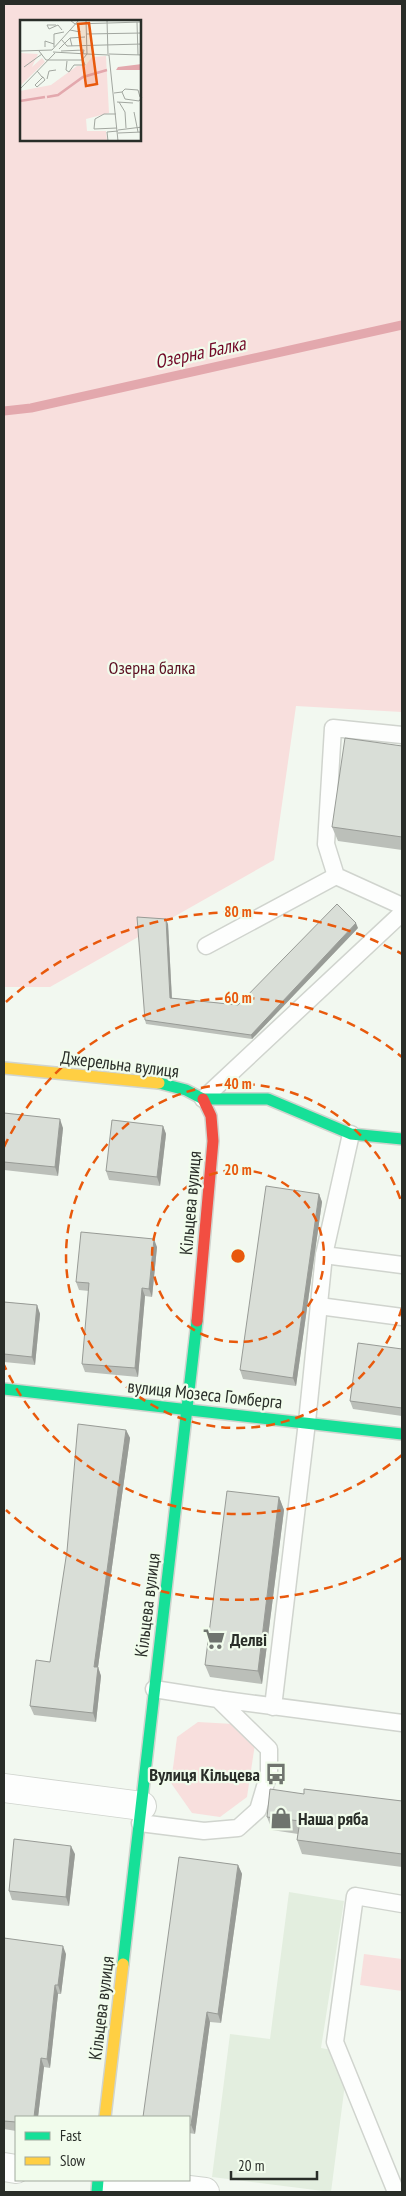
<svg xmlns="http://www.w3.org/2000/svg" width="406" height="2196" viewBox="0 0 406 2196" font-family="'PT Sans Narrow',sans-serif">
  <rect width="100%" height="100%" fill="#f2f8f0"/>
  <path fill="#e3eedf" d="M 289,1892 L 344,1901 L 321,2048 L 349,2053 L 331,2192 L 212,2177 L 230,2034 L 270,2039 Z"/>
  <g fill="#f8dfdd" fill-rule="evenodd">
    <path d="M 4,4 L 402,4 L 402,712 L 296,706 L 274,860 L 50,987 L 4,987 ZM 21,21 L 140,21 L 140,140 L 21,140 Z"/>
    <path d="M 198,1722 L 233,1724 L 255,1744 L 247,1797 L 220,1817 L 192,1813 L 171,1783 L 177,1737 Z"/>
    <path d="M 364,1954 L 402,1959 L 402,1991 L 360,1985 Z"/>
  </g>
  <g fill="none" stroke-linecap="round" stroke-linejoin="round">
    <path stroke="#e3a8ad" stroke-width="9" d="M 4,411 L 31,408 L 402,325"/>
    <g stroke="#d0d4ce" stroke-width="19">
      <g id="lane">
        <path d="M 402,735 L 333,728 L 326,844 L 336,876 L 402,906"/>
        <path d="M 206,946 L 336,876"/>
        <path d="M 203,1099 L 402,913"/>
        <path d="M 351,1134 L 324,1255 L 402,1265"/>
        <path d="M 319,1306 L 402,1317"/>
        <path d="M 218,1699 L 402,1723"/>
        <path d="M 273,1707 L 307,1422 L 324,1255"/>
        <path d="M 140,1823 L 204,1831 L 238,1828 L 258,1810 L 269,1773 L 269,1749 L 218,1699 L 154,1689"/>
        <path d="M 396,2192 L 335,2042 L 355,1896 L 402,1904"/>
      </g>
    </g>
    <g stroke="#d0d4ce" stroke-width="30">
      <g id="street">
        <path d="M 4,1788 L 142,1806"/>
        <path d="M 4,2167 L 16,2169"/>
        <path d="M 107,2180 L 205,2192"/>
      </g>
    </g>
    <g stroke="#d0d4ce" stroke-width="14">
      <g id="fast">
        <path d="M 159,1083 L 186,1090 L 203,1099 L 268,1099 L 351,1134 L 402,1139"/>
        <path d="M 4,1389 L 402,1434"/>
        <path d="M 123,1964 L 197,1321"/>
        <path d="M 97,2192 L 98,2180"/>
      </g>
    </g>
    <g stroke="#d0d4ce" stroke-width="14">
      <g id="slow">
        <path d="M 4,1068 L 159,1083"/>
        <path d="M 105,2117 L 123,1964"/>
      </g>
    </g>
    <g stroke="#d0d4ce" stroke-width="14">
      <path id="jam" d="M 197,1321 L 213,1141 L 211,1116 L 203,1099"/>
    </g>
    <use href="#lane" stroke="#fdfefd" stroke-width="16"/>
    <use href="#street" stroke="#fdfefd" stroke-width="28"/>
    <use href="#fast" stroke="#16e098" stroke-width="11"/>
    <use href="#slow" stroke="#ffcf43" stroke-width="11"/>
    <use href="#jam" stroke="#f24e42" stroke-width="11"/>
  </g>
  <g fill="#bbbfb9">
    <path d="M 402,746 L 402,850 L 338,841 L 332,827 Z"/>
    <path d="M 168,924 L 172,998 L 238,1005 L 358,928 L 252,1039 L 146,1024 L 145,1020 Z"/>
    <path d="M 4,1113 L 63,1128 L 58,1176 L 4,1170 Z"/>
    <path d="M 163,1126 L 166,1134 L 160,1186 L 109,1180 L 106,1171 Z"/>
    <path d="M 319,1194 L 322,1202 L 296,1386 L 243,1379 L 240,1370 Z"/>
    <path d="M 157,1247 L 152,1297 L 145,1296 L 138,1377 L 85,1372 L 82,1364 L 89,1291 L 79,1290 L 76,1282 Z"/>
    <path d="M 4,1302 L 37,1305 L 40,1314 L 35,1365 L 4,1362 Z"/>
    <path d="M 402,1349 L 402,1416 L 353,1409 L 350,1401 Z"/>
    <path d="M 126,1430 L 130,1438 L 98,1667 L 101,1676 L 96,1722 L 34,1715 L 30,1706 L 50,1662 Z"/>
    <path d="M 279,1497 L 284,1510 L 262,1684 L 210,1677 L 205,1665 Z"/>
    <path d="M 304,1794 L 402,1801 L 402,1867 L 302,1854 L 297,1840 L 298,1834 L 272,1830 L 267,1817 Z"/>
    <path d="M 75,1854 L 69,1906 L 12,1900 L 9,1891 Z"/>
    <path d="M 238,1865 L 242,1874 L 221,2023 L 210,2022 L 195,2134 L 189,2133 L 189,2117 L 143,2117 Z"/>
    <path d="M 4,1938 L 66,1954 L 61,1994 L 58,1994 L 50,2068 L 44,2067 L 38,2117 L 16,2117 L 16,2131 L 4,2129 Z"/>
  </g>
  <g fill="#989b96">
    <path d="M 166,919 L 168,924 L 172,1002 L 170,998 Z"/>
    <path d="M 356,923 L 358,928 L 252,1039 L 251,1035 Z"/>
    <path d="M 60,1119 L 63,1128 L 58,1176 L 55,1167 Z"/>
    <path d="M 163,1126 L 166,1134 L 160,1186 L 157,1177 Z"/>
    <path d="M 319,1194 L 322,1202 L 296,1386 L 293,1378 Z"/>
    <path d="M 154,1239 L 157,1247 L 152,1297 L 149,1289 Z"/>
    <path d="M 142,1288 L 145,1296 L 138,1377 L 135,1368 Z"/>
    <path d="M 37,1305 L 40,1314 L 35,1365 L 32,1357 Z"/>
    <path d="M 126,1430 L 130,1438 L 98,1667 L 101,1676 L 96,1722 L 93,1713 L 94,1667 Z"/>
    <path d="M 279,1497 L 284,1510 L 262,1684 L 258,1671 Z"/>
    <path d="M 71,1846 L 75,1854 L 69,1906 L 66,1897 Z"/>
    <path d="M 238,1865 L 242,1874 L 221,2023 L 218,2014 Z"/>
    <path d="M 63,1946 L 66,1954 L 61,1994 L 58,1985 Z"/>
    <path d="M 55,1985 L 58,1994 L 50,2068 L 47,2059 Z"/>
    <path d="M 207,2012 L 210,2022 L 195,2134 L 191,2125 Z"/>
    <path d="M 41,2058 L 44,2067 L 38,2117 L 34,2117 Z"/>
  </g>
  <g fill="#d9ded7" stroke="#989b96">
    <path d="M 345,738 L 402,746 L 402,837 L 332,827 Z"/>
    <path d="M 337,904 L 356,923 L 251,1035 L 145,1020 L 137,917 L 166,919 L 170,998 L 238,1005 Z"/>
    <path d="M 4,1113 L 60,1119 L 55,1167 L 4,1162 Z"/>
    <path d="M 112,1120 L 163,1126 L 157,1177 L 106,1171 Z"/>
    <path d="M 266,1186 L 319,1194 L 293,1378 L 240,1370 Z"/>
    <path d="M 81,1232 L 154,1239 L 149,1289 L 142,1288 L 135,1368 L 82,1364 L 89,1283 L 76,1282 Z"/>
    <path d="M 4,1302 L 37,1305 L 32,1357 L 4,1354 Z"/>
    <path d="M 358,1343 L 402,1349 L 402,1408 L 350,1401 Z"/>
    <path d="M 78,1424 L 126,1430 L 94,1667 L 98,1667 L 93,1713 L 30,1706 L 36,1660 L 50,1662 L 67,1551 Z"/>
    <path d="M 227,1491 L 279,1497 L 258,1671 L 205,1665 Z"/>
    <path d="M 270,1789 L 304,1794 L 304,1789 L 402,1801 L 402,1854 L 297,1840 L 300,1821 L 267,1817 Z"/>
    <path d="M 14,1839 L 71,1846 L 66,1897 L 9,1891 Z"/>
    <path d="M 179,1857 L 238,1865 L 218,2014 L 207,2012 L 191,2125 L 189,2125 L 189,2117 L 143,2117 Z"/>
    <path d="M 4,1938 L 63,1946 L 58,1985 L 55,1985 L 47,2059 L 41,2058 L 34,2117 L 16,2117 L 16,2122 L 4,2121 Z"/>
  </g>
  <g fill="none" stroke="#e8590c" stroke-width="2.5" stroke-dasharray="9 6">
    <circle cx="238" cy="1256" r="86"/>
    <path d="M402 1308A172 172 0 1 1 402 1204"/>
    <path d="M402 1455A258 258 0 0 1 4 1365M4 1147A258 258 0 0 1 402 1057"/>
    <path d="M402 1558A344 344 0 0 1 6 1510M6 1002A344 344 0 0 1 402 954"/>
  </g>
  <defs>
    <g id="supermarket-bare" transform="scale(1.725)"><path d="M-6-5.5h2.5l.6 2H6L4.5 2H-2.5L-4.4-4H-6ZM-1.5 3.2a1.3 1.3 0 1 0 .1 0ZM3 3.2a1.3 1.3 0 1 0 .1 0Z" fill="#6f746e" stroke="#f1fcec" stroke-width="2.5" paint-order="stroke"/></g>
    <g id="bus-bare" transform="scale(1.725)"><path d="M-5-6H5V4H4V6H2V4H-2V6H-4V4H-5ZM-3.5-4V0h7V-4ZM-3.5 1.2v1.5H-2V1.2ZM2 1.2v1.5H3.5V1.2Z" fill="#6f746e" stroke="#f1fcec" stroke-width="2.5" paint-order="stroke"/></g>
    <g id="shop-bare" transform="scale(1.725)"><path d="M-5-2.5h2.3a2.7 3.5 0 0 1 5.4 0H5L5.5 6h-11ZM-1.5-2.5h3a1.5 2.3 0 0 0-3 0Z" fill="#6f746e" stroke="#f1fcec" stroke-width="2.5" paint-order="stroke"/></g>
  </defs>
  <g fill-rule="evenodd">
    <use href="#supermarket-bare" x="214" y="1639"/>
    <use href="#bus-bare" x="276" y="1774"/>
    <use href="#shop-bare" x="281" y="1818"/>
  </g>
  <g text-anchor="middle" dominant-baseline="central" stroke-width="4.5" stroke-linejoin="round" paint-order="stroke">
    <g font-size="18" fill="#5c0f21" stroke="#f1fcec">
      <text x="152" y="667">Озерна балка</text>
    </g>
    <g font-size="18" fill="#292d28" stroke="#f1fcec">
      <text transform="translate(120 1064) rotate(7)">Джерельна вулиця</text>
      <text transform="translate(190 1203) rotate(-85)">Кільцева вулиця</text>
      <text transform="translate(205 1394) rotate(6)">вулиця Мозеса Гомберга</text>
      <text transform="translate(147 1605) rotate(-83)">Кільцева вулиця</text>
      <text transform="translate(101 2008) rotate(-83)">Кільцева вулиця</text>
    </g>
    <g font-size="18" font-weight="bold" fill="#292d28" stroke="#f1fcec" text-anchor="start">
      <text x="230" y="1639">Делві</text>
      <text x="260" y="1774" text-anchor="end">Вулиця Кільцева</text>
      <text x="298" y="1818">Наша ряба</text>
    </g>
    <g font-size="19" font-style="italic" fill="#710726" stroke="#f1fcec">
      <text transform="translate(200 352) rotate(-12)">Озерна Балка</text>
    </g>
  </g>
  <g transform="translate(20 20)">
    <rect width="121" height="121" fill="#f2f8f0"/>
    <path d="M 0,33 L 18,34 L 12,47 L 22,38 L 25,42 L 0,66 ZM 86,36 L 89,93 L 66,99 L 67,111 L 86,111 L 87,121 L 0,121 L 0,71 L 31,65 L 57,46 L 66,45 L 72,37 Z" fill="#f8dfdd"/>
    <path d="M 122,44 L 121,50 L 96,50 L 98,47 Z" fill="#e3a8ad"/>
    <path fill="none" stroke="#e3a8ad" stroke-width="2.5" d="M 27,77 L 38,75 L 63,57 L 87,50M 0,81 L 25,77"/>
    <path fill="none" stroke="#a2a7a0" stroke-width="1" d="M 50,0 L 55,4 L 122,2M 66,0 L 67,34 L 89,35 L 98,121M 87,0 L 88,34M 117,2 L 118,35M 36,5 L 27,5 L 29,9 L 38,5 L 42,10M 50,10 L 60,12 L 57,4M 66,14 L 122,13M 50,18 L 65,17M 41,19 L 47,26 L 122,24M 25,27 L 25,21 L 34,24M 34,27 L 34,14 L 44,12M 39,29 L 50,18 L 52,26M 32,30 L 59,0M 0,31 L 32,30M 19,31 L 26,40 L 62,40 L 67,34M 41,31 L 64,30 L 63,34M 33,32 L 67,34M 89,34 L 122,35M 47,41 L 46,50 L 49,52 L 54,45 L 65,45 L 63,40M 4,47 L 22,34M 17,51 L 18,52 L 22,57 L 23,57 L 25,60 L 17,67 L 15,65 L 23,57M 27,59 L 29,51 L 36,50M 0,69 L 35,33M 102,72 L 105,69 L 118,70 L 120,77M 94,73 L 102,72 L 105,79 L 119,81 L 122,77M 97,82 L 113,83M 99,82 L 105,92 L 106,108M 114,92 L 118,112M 96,94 L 84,94 L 75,99 L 74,109 L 97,108M 98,110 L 122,107M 98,113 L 122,112M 88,121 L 87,112 L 98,111"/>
    <path fill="#e8590c" fill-opacity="0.15" stroke="#e8590c" stroke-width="2.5" d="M 69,3 L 77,64 L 66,66 L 58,4 Z"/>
    <rect width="121" height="121" fill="none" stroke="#292d28" stroke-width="2.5"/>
  </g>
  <circle cx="238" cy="1256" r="8" fill="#e8590c" stroke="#f1fcec" stroke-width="2.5"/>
  <g font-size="15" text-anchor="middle" font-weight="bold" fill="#e8590c" stroke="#f1fcec" stroke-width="4.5" stroke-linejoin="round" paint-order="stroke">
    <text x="238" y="917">80 m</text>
    <text x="238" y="1003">60 m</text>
    <text x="238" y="1089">40 m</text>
    <text x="238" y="1175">20 m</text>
  </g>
  <rect width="406" height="2196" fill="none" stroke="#292d28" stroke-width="10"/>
  <rect x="15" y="2116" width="175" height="65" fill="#f1fcec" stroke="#a1a99e"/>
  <rect x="25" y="2132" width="25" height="8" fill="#16e098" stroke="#a1a99e"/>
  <text x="60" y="2141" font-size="15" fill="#292d28">Fast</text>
  <rect x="25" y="2157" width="25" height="8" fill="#ffcf43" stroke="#a1a99e"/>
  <text x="60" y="2166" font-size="15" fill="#292d28">Slow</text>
  <path d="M231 2171v8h86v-8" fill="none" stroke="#292d28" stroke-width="2.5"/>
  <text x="238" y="2171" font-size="15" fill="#292d28" stroke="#f1fcec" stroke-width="4" paint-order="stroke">20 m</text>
</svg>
